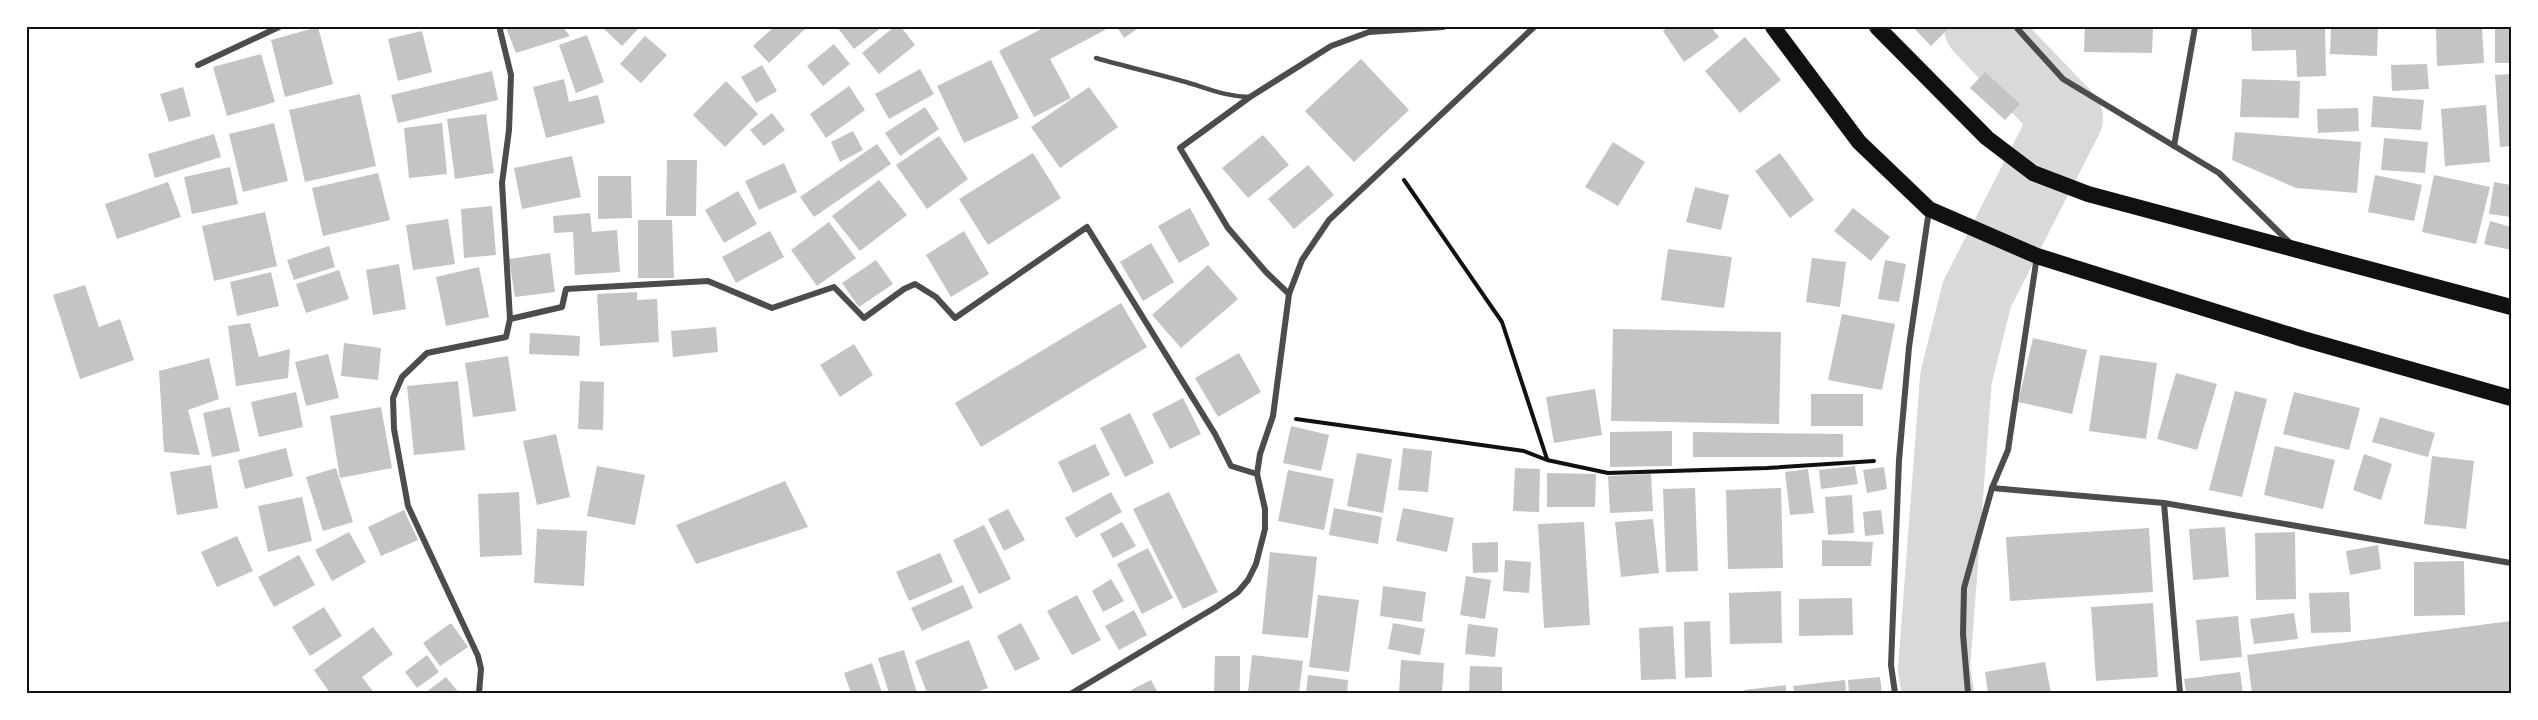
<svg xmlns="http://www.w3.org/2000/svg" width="2538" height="720" viewBox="0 0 2538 720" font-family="'Source Sans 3',sans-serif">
  <rect width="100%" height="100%" fill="#fff"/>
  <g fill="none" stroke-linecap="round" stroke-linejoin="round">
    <path stroke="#d9d9d9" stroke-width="72" d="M 1938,693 L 1934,669 L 1956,378 L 1977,294 L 2067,118 L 1980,27"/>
  </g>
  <g fill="#c4c4c4">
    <path d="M 318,27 L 333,84 L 285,97 L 271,40 Z"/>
    <path d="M 508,27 L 563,27 L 570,36 L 516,53 L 506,28 Z"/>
    <path d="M 602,27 L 640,27 L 622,46 Z"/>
    <path d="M 774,27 L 806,28 L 769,63 L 753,46 Z"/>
    <path d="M 837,27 L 882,27 L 854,49 Z"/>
    <path d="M 894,27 L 901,27 L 915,45 L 879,74 L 862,53 Z"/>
    <path d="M 1045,27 L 1104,27 L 1105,30 L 1050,59 L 1071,98 L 1034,117 L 999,51 Z"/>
    <path d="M 1117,27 L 1140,27 L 1124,38 Z"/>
    <path d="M 1668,27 L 1711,27 L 1719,37 L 1684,62 L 1663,31 Z"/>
    <path d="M 1913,27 L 1950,27 L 1931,46 Z"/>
    <path d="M 2085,27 L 2153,27 L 2152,53 L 2084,52 Z"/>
    <path d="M 2251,27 L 2325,27 L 2326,76 L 2297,77 L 2296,50 L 2252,51 Z"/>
    <path d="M 2331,27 L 2378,27 L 2377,56 L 2330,54 Z"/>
    <path d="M 2436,27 L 2482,27 L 2484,63 L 2437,66 Z"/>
    <rect x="2495" y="27" width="16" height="36"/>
    <path d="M 422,31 L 432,72 L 398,81 L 388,39 Z"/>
    <path d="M 587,35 L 604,82 L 576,93 L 559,45 Z"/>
    <path d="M 645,36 L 667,55 L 641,83 L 620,64 Z"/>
    <path d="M 1745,37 L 1781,80 L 1740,113 L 1705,71 Z"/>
    <path d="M 834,44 L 850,64 L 823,86 L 807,66 Z"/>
    <path d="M 261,54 L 275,102 L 227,116 L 213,67 Z"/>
    <path d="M 1361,59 L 1409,110 L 1354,162 L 1305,111 Z"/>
    <path d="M 991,60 L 1019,118 L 964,143 L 937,86 Z"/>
    <path d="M 2427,64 L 2429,89 L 2392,91 L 2391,65 Z"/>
    <path d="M 762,65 L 777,91 L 756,103 L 741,77 Z"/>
    <path d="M 920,69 L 934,94 L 889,119 L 875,94 Z"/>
    <path d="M 492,71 L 498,100 L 398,123 L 391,95 Z"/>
    <path d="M 1985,72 L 2020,104 L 2005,120 L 1970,88 Z"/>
    <path d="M 2511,74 L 2511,146 L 2500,147 L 2495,75 Z"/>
    <path d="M 564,79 L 569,102 L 598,95 L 605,123 L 546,138 L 533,87 Z"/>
    <path d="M 2242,79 L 2300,81 L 2299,118 L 2240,117 Z"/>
    <path d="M 726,81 L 758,114 L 725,147 L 693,115 Z"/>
    <path d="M 849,86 L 865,110 L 826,138 L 810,114 Z"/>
    <path d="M 183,87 L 191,116 L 169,122 L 160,94 Z"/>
    <path d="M 1089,87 L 1118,127 L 1060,168 L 1031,127 Z"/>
    <path d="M 360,94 L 376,166 L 305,182 L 289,110 Z"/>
    <path d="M 2373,96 L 2424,100 L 2421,130 L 2371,127 Z"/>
    <path d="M 2486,105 L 2490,162 L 2445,166 L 2441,109 Z"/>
    <path d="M 925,107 L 939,129 L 900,156 L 885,133 Z"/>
    <path d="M 2358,108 L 2359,131 L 2318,133 L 2317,109 Z"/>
    <path d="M 772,113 L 785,130 L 764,146 L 750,130 Z"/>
    <path d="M 486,114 L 494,173 L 455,179 L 447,119 Z"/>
    <path d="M 274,123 L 288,181 L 243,192 L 229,134 Z"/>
    <path d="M 442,123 L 447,174 L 409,178 L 404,128 Z"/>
    <path d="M 853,131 L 863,150 L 840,162 L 831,142 Z"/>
    <path d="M 2235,132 L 2361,142 L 2357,193 L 2296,188 L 2232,160 Z"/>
    <path d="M 214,134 L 221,157 L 155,178 L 148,154 Z"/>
    <path d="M 1263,135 L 1289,165 L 1248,198 L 1222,168 Z"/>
    <path d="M 939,136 L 968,179 L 927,209 L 896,165 Z"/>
    <path d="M 2384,138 L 2428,142 L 2425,173 L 2381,170 Z"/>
    <path d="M 1613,142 L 1645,162 L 1618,206 L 1585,187 Z"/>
    <path d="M 877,144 L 891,164 L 814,217 L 800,197 Z"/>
    <path d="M 1033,153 L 1061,198 L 988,245 L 959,199 Z"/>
    <path d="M 1780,153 L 1814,200 L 1790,218 L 1755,171 Z"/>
    <path d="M 572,156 L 581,197 L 522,209 L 514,168 Z"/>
    <path d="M 667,160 L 697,160 L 696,216 L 666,216 Z"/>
    <path d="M 784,163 L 797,192 L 759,210 L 745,181 Z"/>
    <path d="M 1308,165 L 1334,195 L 1294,229 L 1268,199 Z"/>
    <path d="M 230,167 L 238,204 L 192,214 L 184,177 Z"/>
    <path d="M 378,173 L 390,220 L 323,236 L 312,188 Z"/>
    <path d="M 2375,175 L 2422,185 L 2414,221 L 2368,212 Z"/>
    <path d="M 2434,175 L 2490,187 L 2476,244 L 2422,232 Z"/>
    <path d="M 598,176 L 631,176 L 632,218 L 598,219 Z"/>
    <path d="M 879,180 L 907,215 L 860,251 L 832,216 Z"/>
    <path d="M 168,182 L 181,217 L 117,239 L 105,204 Z"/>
    <path d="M 2494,182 L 2511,185 L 2511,217 L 2489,214 Z"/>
    <path d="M 1695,187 L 1729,195 L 1721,230 L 1686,222 Z"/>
    <path d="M 738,191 L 757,224 L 724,243 L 705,210 Z"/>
    <path d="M 492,206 L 496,255 L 464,258 L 461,209 Z"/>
    <path d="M 1190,208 L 1210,245 L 1179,263 L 1158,226 Z"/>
    <path d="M 1853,208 L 1890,237 L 1871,261 L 1834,231 Z"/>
    <path d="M 265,212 L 277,266 L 214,281 L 202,226 Z"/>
    <path d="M 590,213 L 592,232 L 617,230 L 620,272 L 575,275 L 573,232 L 554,233 L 553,216 Z"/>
    <path d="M 448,219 L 455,264 L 413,270 L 406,225 Z"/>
    <path d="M 638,220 L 672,220 L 674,278 L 638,278 Z"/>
    <path d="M 2490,221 L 2511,227 L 2511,250 L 2484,244 Z"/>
    <path d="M 829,222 L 856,258 L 817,286 L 791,250 Z"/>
    <path d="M 770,231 L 784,257 L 736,283 L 722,257 Z"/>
    <path d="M 964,231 L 989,274 L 951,297 L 926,255 Z"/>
    <path d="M 1151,243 L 1174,282 L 1143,301 L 1120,262 Z"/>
    <path d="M 329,246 L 335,267 L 294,280 L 287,260 Z"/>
    <path d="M 1668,249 L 1732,257 L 1724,308 L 1661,300 Z"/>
    <path d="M 550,253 L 555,292 L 515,297 L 509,259 Z"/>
    <path d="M 1812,258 L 1846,262 L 1840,307 L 1806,302 Z"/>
    <path d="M 876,260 L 893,284 L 859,307 L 842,283 Z"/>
    <path d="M 1885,260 L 1906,264 L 1899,302 L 1878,299 Z"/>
    <path d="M 399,264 L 406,309 L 373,315 L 366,270 Z"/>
    <path d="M 1208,265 L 1238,299 L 1181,348 L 1152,315 Z"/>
    <path d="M 479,267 L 489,317 L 446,326 L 436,277 Z"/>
    <path d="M 339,270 L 349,299 L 306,313 L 296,284 Z"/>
    <path d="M 271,272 L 279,306 L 237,316 L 230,282 Z"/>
    <path d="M 85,285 L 99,327 L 120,319 L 134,360 L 80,379 L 53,295 Z"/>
    <path d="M 637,292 L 637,300 L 657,299 L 659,342 L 600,346 L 597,294 Z"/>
    <path d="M 1121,303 L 1147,347 L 981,447 L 955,403 Z"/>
    <path d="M 1842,314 L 1895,324 L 1882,390 L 1828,380 Z"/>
    <path d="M 250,323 L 259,357 L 290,349 L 288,378 L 236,386 L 228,326 Z"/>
    <path d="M 716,327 L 718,352 L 673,357 L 671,331 Z"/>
    <path d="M 1613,329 L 1781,332 L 1779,424 L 1611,421 Z"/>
    <path d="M 530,333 L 580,336 L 579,356 L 529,354 Z"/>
    <path d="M 2033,338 L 2087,350 L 2072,414 L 2018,402 Z"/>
    <path d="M 344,343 L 381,348 L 378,380 L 341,376 Z"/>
    <path d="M 854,344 L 873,375 L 840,397 L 820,365 Z"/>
    <path d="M 1239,353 L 1261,392 L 1218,417 L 1195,378 Z"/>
    <path d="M 328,354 L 339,398 L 306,406 L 295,362 Z"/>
    <path d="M 2100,355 L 2157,363 L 2146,439 L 2089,431 Z"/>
    <path d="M 508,356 L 516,411 L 473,417 L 465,363 Z"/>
    <path d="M 209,358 L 219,399 L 188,410 L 200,455 L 164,452 L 159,371 Z"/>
    <path d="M 2176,373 L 2217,384 L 2197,450 L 2157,439 Z"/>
    <path d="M 458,381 L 465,450 L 414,455 L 407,386 Z"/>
    <path d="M 580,381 L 604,382 L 603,430 L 578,429 Z"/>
    <path d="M 1595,389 L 1602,435 L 1554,443 L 1546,397 Z"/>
    <path d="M 2235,391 L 2267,399 L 2242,497 L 2209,490 Z"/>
    <path d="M 296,392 L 303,427 L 259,437 L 251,402 Z"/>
    <path d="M 2294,392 L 2360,408 L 2349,450 L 2283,434 Z"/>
    <rect x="1811" y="394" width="52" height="32"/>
    <path d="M 1183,398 L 1201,434 L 1170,449 L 1152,414 Z"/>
    <path d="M 230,407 L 240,451 L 212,457 L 203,413 Z"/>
    <path d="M 381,407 L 392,468 L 340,478 L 330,416 Z"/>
    <path d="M 1130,413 L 1154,463 L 1125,477 L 1100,428 Z"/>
    <path d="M 2380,417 L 2435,433 L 2428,457 L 2372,442 Z"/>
    <path d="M 1291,426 L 1329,435 L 1321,471 L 1283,463 Z"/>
    <path d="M 1672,431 L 1672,466 L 1610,467 L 1610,432 Z"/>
    <path d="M 1693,432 L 1843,434 L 1843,457 L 1693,457 Z"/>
    <path d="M 556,434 L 570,497 L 537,505 L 523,441 Z"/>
    <path d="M 1095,444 L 1110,475 L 1073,493 L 1058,462 Z"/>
    <path d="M 2275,446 L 2335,460 L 2323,509 L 2264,495 Z"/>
    <path d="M 286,448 L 293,476 L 245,489 L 238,460 Z"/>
    <path d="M 1403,448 L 1432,451 L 1428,492 L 1398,490 Z"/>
    <path d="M 1357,453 L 1392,459 L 1383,513 L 1347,506 Z"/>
    <path d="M 2364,454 L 2392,464 L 2381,500 L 2353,490 Z"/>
    <path d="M 2432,456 L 2474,461 L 2466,529 L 2424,524 Z"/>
    <path d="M 211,465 L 218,508 L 177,515 L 170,472 Z"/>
    <path d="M 597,466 L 645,475 L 635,525 L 587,516 Z"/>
    <path d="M 1855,466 L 1858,484 L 1821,489 L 1819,470 Z"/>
    <path d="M 1884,467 L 1887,489 L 1867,493 L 1863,470 Z"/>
    <path d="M 336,468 L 353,522 L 323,531 L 306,477 Z"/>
    <path d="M 1515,468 L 1540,469 L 1539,512 L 1513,511 Z"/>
    <path d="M 1808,469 L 1814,513 L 1790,515 L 1785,472 Z"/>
    <path d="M 1288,470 L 1334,479 L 1324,530 L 1278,521 Z"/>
    <path d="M 1547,473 L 1596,474 L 1595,507 L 1547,507 Z"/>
    <path d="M 1651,474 L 1653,511 L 1610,513 L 1608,476 Z"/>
    <path d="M 785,481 L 808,527 L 696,564 L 676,525 Z"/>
    <path d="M 1695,488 L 1698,571 L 1666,572 L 1663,489 Z"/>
    <path d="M 1781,488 L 1783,568 L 1728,569 L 1726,490 Z"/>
    <path d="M 519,492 L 522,555 L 480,557 L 478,494 Z"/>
    <path d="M 1111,492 L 1122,512 L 1076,538 L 1065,518 Z"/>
    <path d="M 1169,492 L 1218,592 L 1183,609 L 1133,509 Z"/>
    <path d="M 1852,495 L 1854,533 L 1828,535 L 1825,497 Z"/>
    <path d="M 302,497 L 312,541 L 268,552 L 258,506 Z"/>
    <path d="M 1334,508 L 1382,517 L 1378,544 L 1329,535 Z"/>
    <path d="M 1403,508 L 1454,518 L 1447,552 L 1396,541 Z"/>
    <path d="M 1008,509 L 1025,540 L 1004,551 L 988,519 Z"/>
    <path d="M 404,510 L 418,540 L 381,556 L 368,527 Z"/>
    <path d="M 1881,510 L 1884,534 L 1865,536 L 1863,512 Z"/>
    <path d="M 1653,519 L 1659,573 L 1621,577 L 1615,522 Z"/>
    <path d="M 1122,522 L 1136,546 L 1113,558 L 1100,534 Z"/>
    <path d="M 1584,522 L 1590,625 L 1544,628 L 1538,524 Z"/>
    <path d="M 984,525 L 1011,579 L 979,594 L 953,540 Z"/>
    <path d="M 2225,527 L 2229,577 L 2193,580 L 2189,529 Z"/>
    <path d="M 2149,528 L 2153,592 L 2010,601 L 2006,537 Z"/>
    <path d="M 537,529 L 587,531 L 584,586 L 534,583 Z"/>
    <path d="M 349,532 L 366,562 L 332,581 L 315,550 Z"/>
    <path d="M 2295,532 L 2296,599 L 2256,600 L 2255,533 Z"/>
    <path d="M 237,536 L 253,571 L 217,587 L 201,552 Z"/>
    <path d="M 1822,540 L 1873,542 L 1871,566 L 1822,566 Z"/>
    <path d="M 1498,542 L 1498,572 L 1473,573 L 1472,543 Z"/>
    <path d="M 2378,545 L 2381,569 L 2350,575 L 2346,551 Z"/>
    <path d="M 1148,548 L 1173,598 L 1142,614 L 1117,564 Z"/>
    <path d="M 1270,552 L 1317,557 L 1308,638 L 1262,634 Z"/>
    <path d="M 940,553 L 953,582 L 909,601 L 896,572 Z"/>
    <path d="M 299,555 L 315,585 L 274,607 L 258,577 Z"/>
    <path d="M 1505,560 L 1531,562 L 1529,593 L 1503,591 Z"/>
    <path d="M 2464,561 L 2465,615 L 2414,616 L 2414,562 Z"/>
    <path d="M 1466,576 L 1491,580 L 1485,619 L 1460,615 Z"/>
    <path d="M 1111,579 L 1124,601 L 1103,612 L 1092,591 Z"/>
    <path d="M 963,585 L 973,608 L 922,631 L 911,608 Z"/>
    <path d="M 1383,586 L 1426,592 L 1422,622 L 1380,616 Z"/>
    <path d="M 1781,591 L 1782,643 L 1730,644 L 1729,593 Z"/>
    <path d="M 2349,592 L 2351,632 L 2311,633 L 2309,593 Z"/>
    <path d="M 1077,595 L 1101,640 L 1072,655 L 1047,611 Z"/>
    <path d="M 1318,595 L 1359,600 L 1349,672 L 1309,667 Z"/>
    <path d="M 1852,598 L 1853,635 L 1799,636 L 1799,599 Z"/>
    <path d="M 2153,603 L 2158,677 L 2096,681 L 2091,607 Z"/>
    <path d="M 324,607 L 342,636 L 310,656 L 292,627 Z"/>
    <path d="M 1134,610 L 1147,635 L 1119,650 L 1105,626 Z"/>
    <path d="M 2294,613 L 2298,639 L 2254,644 L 2250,619 Z"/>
    <path d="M 2238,616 L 2242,657 L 2200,661 L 2196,620 Z"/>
    <path d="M 1710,621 L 1712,677 L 1685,678 L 1684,622 Z"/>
    <path d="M 2511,621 L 2511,693 L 2252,693 L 2247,655 Z"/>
    <path d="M 451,623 L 468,647 L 440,666 L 423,643 Z"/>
    <path d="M 1021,623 L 1040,659 L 1015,671 L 997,636 Z"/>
    <path d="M 1393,623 L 1425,629 L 1420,655 L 1388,649 Z"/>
    <path d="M 1468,624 L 1498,628 L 1495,657 L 1465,654 Z"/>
    <path d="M 1673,626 L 1676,679 L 1641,680 L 1639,628 Z"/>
    <path d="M 373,627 L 393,654 L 362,677 L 374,693 L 330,693 L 314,670 Z"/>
    <path d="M 969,640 L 988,688 L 974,693 L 927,693 L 915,661 Z"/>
    <path d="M 904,650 L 917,693 L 889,693 L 878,658 Z"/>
    <path d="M 427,655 L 439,672 L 417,688 L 405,672 Z"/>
    <path d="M 1252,655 L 1303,661 L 1299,693 L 1248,692 Z"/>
    <path d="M 1215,656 L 1240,656 L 1240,693 L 1214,693 Z"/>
    <path d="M 1401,660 L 1444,663 L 1442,693 L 1399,693 Z"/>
    <path d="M 2045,662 L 2051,693 L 1988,693 L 1985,672 Z"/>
    <path d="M 872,663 L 882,693 L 851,693 L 844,673 Z"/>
    <path d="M 1470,666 L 1502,667 L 1502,693 L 1469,693 Z"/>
    <path d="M 2240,672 L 2243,693 L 2186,693 L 2184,679 Z"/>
    <path d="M 1308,675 L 1348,680 L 1347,693 L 1306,693 Z"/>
    <path d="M 446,677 L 459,693 L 425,693 Z"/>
    <path d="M 1880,677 L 1882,693 L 1849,693 L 1848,680 Z"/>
    <path d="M 1151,680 L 1158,693 L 1132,693 L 1131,690 Z"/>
    <path d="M 1845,680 L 1846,693 L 1794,693 L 1793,686 Z"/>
    <path d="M 1786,685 L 1786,693 L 1745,693 L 1744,690 Z"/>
  </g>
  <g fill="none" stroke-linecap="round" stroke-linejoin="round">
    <g stroke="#111" stroke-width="4">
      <path d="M 1404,180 L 1502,322 L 1547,459"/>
      <path d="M 1296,419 L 1524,451 L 1547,460 L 1608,473 L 1767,468 L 1874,461"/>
    </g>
    <path stroke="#4c4c4c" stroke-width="4.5" d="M 1096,58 C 1124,66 1153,73 1182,81 C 1205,87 1225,97 1250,97"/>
    <g stroke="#4c4c4c" stroke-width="6">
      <path d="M 2016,27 L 2063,79 L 2219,173 L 2289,242"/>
      <path d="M 198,65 L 279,27"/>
      <path d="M 2174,146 L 2195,27"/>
      <path d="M 1289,294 L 1266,272 L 1228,228 L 1180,148 L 1250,97 L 1331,46 L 1369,32 L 1443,27"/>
      <path d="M 510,319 L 562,307 L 566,289 L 708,281 L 772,308 L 834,287 L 864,318 L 904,289 L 915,284 L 936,297 L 955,318 L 1087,227 L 1215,434 L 1231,466 L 1257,474"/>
      <path d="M 1992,488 L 2164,503 L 2511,563"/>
      <path d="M 2164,503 L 2180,693"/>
      <path d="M 479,693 L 481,669 L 478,656 L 408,506 L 394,429 L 393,398 L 402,377 L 427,353 L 506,337 L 510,319 L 502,183 L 509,130 L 511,75 L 500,30 L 501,27"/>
      <path d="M 1072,693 L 1216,607 L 1238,592 L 1248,580 L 1256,564 L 1265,529 L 1265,509 L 1257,474 L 1260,454 L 1273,416 L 1289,294 L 1302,260 L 1329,220 L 1534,27"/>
      <path d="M 1895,693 L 1891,665 L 1899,460 L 1909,347 L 1929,210"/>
      <path d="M 1968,693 L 1963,634 L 1964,588 L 1992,488 L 2008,450 L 2037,256"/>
    </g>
    <g stroke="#111" stroke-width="16">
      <path d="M 1773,27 L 1859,142 L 1929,209 L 2037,256 L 2303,339 L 2511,398"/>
      <path d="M 1877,27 L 1987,138 L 2033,173 L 2088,194 L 2511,307"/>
    </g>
  </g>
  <rect width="2538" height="720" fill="none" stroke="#ffffff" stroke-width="57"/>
  <rect x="28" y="28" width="2482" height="664" fill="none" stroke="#111" stroke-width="2"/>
</svg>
